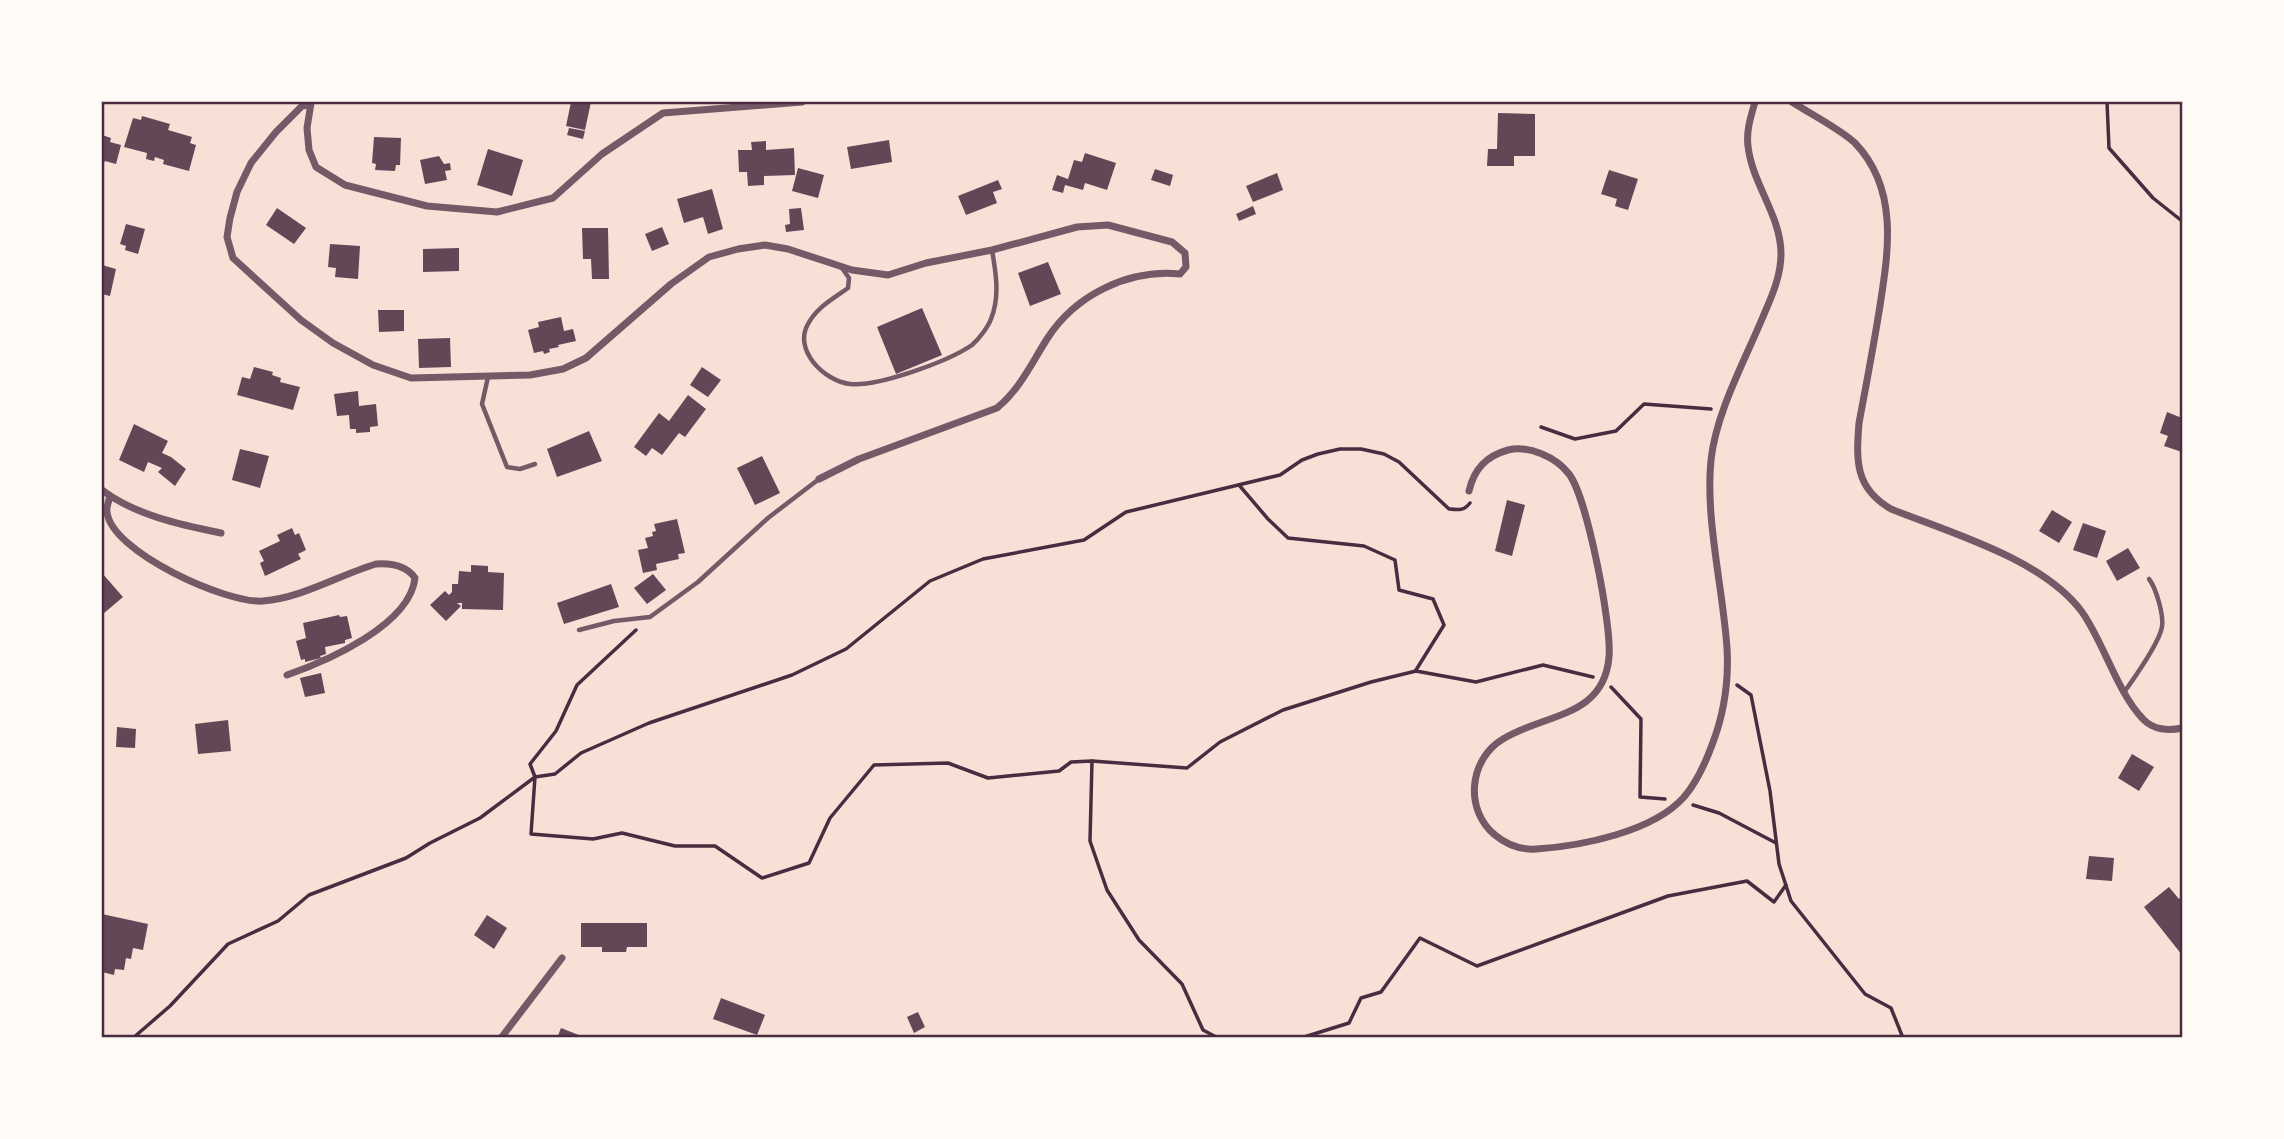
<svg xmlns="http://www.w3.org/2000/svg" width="2284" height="1139" viewBox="0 0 2284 1139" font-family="Helvetica,sans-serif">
  <rect width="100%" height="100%" fill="#f7e1d7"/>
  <g fill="#644757">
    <path d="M 571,102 L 591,102 L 585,130 L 566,126 Z"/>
    <path d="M 1498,113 L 1535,114 L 1535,156 L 1514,156 L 1514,166 L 1487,166 L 1488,149 L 1497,149 Z"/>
    <path d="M 142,116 L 170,124 L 168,130 L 192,137 L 190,143 L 196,145 L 189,171 L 163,164 L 164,160 L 155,157 L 154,161 L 146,159 L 147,153 L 124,147 L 133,118 L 141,120 Z"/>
    <path d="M 569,128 L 585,131 L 583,139 L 567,135 Z"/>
    <path d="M 102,135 L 111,138 L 110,142 L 121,145 L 116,164 L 105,161 L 104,163 L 102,163 Z"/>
    <path d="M 374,137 L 401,138 L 400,165 L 396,165 L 395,171 L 375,170 L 376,164 L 372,163 Z"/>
    <path d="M 889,140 L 892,162 L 851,169 L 847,147 Z"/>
    <path d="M 766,141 L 766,150 L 794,148 L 795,175 L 764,176 L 764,185 L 748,186 L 747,172 L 739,172 L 738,150 L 752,150 L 751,142 Z"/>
    <path d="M 488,149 L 523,160 L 512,196 L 477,185 Z"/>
    <path d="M 1085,153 L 1116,163 L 1107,190 L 1085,183 L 1083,190 L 1065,185 L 1063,193 L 1052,190 L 1057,175 L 1068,179 L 1074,160 L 1082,162 Z"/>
    <path d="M 439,156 L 444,164 L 450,163 L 451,170 L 445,171 L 447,180 L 425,184 L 420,160 Z"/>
    <path d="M 798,168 L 824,175 L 818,198 L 792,191 Z"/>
    <path d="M 1155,169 L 1173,175 L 1170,186 L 1151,180 Z"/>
    <path d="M 1609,170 L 1638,179 L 1628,210 L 1615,206 L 1617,199 L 1601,194 Z"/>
    <path d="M 1277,173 L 1283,190 L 1253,202 L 1246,186 Z"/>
    <path d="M 998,180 L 1002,189 L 993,192 L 997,203 L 966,215 L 958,196 Z"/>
    <path d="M 712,189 L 723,229 L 708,234 L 703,217 L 684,223 L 677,199 Z"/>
    <path d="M 1253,206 L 1256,214 L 1239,221 L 1236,214 Z"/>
    <path d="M 277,208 L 306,228 L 294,244 L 266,225 Z"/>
    <path d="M 801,208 L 804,230 L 786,232 L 785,225 L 790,224 L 789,209 Z"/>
    <path d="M 126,224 L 145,229 L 138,254 L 125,250 L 126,246 L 120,244 Z"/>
    <path d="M 662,227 L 669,244 L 652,251 L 645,234 Z"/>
    <path d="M 582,228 L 608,228 L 609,279 L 592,279 L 591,259 L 583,259 Z"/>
    <path d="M 330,244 L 360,246 L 358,279 L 335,277 L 336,268 L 328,267 Z"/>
    <path d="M 459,248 L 459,271 L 423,272 L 423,249 Z"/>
    <path d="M 1048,262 L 1061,294 L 1030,306 L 1018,273 Z"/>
    <path d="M 102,265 L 116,269 L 110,296 L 102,294 Z"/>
    <path d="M 922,308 L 942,355 L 896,374 L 877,327 Z"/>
    <path d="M 378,310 L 404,310 L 404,331 L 379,332 Z"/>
    <path d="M 561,317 L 564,331 L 573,329 L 576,341 L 558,345 L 559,347 L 549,349 L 550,352 L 544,354 L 543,351 L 534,353 L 528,330 L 539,327 L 538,322 Z"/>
    <path d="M 450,338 L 451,367 L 419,368 L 418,339 Z"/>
    <path d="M 254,367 L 273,372 L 272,375 L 281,378 L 280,382 L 300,387 L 293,410 L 237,395 L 242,377 L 250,379 Z"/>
    <path d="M 702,367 L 721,380 L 708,397 L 690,385 Z"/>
    <path d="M 358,391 L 359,406 L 376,404 L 378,426 L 370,427 L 370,432 L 356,433 L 356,429 L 350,429 L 349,415 L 337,416 L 334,394 Z"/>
    <path d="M 688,395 L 706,409 L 685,437 L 679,433 L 662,455 L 652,448 L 646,456 L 634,447 L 659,413 L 669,421 Z"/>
    <path d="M 2167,412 L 2182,418 L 2182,452 L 2164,446 L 2168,436 L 2160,433 Z"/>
    <path d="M 134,424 L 168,441 L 162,453 L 171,457 L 186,469 L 175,486 L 158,472 L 162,468 L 148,462 L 144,472 L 119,460 Z"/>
    <path d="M 589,431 L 602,461 L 557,477 L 547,449 Z"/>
    <path d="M 240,449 L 269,456 L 260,488 L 232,480 Z"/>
    <path d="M 762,456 L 780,493 L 755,505 L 737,468 Z"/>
    <path d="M 1507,500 L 1525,505 L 1512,556 L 1495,551 Z"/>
    <path d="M 2052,510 L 2072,522 L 2059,543 L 2039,531 Z"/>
    <path d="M 677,519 L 685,553 L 678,554 L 679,559 L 656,564 L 657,570 L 643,573 L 638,550 L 648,548 L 645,538 L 653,536 L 652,532 L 656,531 L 654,524 Z"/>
    <path d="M 2083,523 L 2106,531 L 2097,558 L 2073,550 Z"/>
    <path d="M 292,528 L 295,535 L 299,533 L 306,550 L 298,554 L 301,559 L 265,576 L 260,563 L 264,561 L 259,551 L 280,541 L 277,535 Z"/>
    <path d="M 2128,548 L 2140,568 L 2117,581 L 2106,561 Z"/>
    <path d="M 471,565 L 488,566 L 488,572 L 504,573 L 503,610 L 462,609 L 462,603 L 457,603 L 461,606 L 446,621 L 430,605 L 445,591 L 449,595 L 452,592 L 452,584 L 458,584 L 459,571 L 471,572 Z"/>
    <path d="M 102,573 L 123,597 L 103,614 L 102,612 Z"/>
    <path d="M 653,574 L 666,590 L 647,604 L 634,588 Z"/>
    <path d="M 611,584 L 619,607 L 564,624 L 557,603 Z"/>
    <path d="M 339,615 L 340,617 L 347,616 L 352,638 L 345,640 L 345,643 L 325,647 L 326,654 L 320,656 L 321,658 L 305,662 L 305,659 L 301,660 L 296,641 L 306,638 L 303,623 Z"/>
    <path d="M 321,673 L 325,693 L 305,697 L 300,678 Z"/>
    <path d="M 228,720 L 231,751 L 198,754 L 195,724 Z"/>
    <path d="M 117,727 L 136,729 L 135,748 L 116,747 Z"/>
    <path d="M 2132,754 L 2154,767 L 2139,791 L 2118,778 Z"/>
    <path d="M 2089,856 L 2114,858 L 2112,881 L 2086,879 Z"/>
    <path d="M 2169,887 L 2179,899 L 2182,896 L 2182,955 L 2144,907 Z"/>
    <path d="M 102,914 L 148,924 L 143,950 L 133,948 L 131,959 L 126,958 L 124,970 L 115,969 L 114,975 L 102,972 Z"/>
    <path d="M 487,915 L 507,928 L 494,949 L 474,935 Z"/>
    <path d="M 581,923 L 647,923 L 647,947 L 627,947 L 626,952 L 602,952 L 602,947 L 581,947 Z"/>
    <path d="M 721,998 L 765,1015 L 757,1035 L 713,1019 Z"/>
    <path d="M 918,1012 L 925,1027 L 914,1033 L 907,1017 Z"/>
    <path d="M 561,1028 L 584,1037 L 584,1038 L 557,1038 Z"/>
  </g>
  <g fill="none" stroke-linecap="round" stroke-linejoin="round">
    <g stroke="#4a2c40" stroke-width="3.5">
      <path d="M 2107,102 L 2109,148 L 2153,198 L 2182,221"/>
      <path d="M 1541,427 L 1575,439 L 1616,431 L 1644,404 L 1711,409"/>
      <path d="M 1239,485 L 1268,519 L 1288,538 L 1364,546 L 1395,560 L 1399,590 L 1433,599 L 1444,625 L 1416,670"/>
      <path d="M 1737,685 L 1751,695 L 1770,791 L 1779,864 L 1791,901 L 1865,994 L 1891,1008 L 1903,1038"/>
      <path d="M 1611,687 L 1641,719 L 1640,797 L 1665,799"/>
      <path d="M 1092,761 L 1187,768 L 1220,742 L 1283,710 L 1371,682 L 1416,671 L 1476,682 L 1543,665 L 1593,677"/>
      <path d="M 1693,805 L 1719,813 L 1776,843"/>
      <path d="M 133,1038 L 170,1006 L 228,944 L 278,921 L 309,895 L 406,858 L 430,843 L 480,818 L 535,777 L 530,764 L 556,731 L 577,685 L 636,630"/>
      <path d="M 1218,1038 L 1203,1030 L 1182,984 L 1139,940 L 1107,890 L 1090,841 L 1092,761 L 1071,762 L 1059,771 L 988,778 L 948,763 L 874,765 L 830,818 L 809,863 L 762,878 L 715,846 L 675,846 L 622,833 L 593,839 L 531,834 L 535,777 L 555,774 L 581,753 L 649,723 L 792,675 L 846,649 L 930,581 L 983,559 L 1084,540 L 1126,512 L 1280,475 L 1302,460 L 1318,454 L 1340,449 L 1361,449 L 1384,454 L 1399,462 L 1449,509 C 1458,510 1464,511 1470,503"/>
      <path d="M 1301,1038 L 1349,1023 L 1361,998 L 1381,992 L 1420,938 L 1477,966 L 1668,896 L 1747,881 L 1774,902 L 1786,885"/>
    </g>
    <g stroke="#755966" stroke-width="4.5">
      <path d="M 842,268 L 849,278 L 848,288 C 833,299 817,307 808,324 C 793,350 824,381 850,384 C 878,387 949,361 972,345 C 979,339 988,327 991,319 C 1000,297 996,273 992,250"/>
      <path d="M 488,377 L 482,404 L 507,467 L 520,469 L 535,464"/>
      <path d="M 579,630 L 614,621 L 650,617 L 698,582 L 768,518 L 819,479"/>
      <path d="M 2125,691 C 2135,677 2159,643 2162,627 C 2164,615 2156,588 2149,579"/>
    </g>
    <g stroke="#755966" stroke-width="7">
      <path d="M 1792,102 C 1809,113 1840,129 1855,143 C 1900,190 1888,254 1879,312 C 1873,349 1866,386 1859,423 C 1856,461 1855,488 1891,509 C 1951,533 2043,559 2082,612 C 2104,643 2117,692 2143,719 C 2153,730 2169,731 2182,728"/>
      <path d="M 311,103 L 307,128 L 309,150 L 316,167 L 345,185 L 427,206 L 497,212 L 553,198 L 602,154 L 663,113 L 802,102"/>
      <path d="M 310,105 L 302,106 L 276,132 L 251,163 L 237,192 L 230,218 L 227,237 L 233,258 L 301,320 L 333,343 L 373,365 L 411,378 L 530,375 L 563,369 L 586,358 L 671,284 L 709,257 L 738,249 L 765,245 L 788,249 L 852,270 L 888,275 L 926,263 L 992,250 L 1077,227 L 1108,225 L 1172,242 L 1185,253 L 1186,267 L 1180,274 C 1128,269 1075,295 1047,339 C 1031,364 1020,389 997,408 L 859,459 L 819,479"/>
      <path d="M 102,490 C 135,515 181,525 221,533"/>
      <path d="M 1469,491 C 1474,469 1486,456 1508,450 C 1529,445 1556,457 1569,474 C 1587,497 1612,626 1609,657 C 1604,718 1543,714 1503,739 C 1469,759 1464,810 1495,835 C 1507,845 1522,850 1537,849 C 1581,846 1653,832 1684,797 C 1697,782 1705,764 1712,745 C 1724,714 1729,682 1727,648 C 1723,589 1705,518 1711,460 C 1716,413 1744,362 1762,319 C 1771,298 1781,277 1781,254 C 1781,215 1752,184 1748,146 C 1746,131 1751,116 1755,102"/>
      <path d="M 110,496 C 109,501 106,507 107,512 C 111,552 227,604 263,601 C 302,598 339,575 376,564 C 391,563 406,565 415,578 C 410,625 327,661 287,675"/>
      <path d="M 501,1038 L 562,958"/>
    </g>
  </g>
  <rect width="2284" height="1139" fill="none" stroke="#fffaf5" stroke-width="206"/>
  <rect x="103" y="103" width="2078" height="933" fill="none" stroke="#4a2c40" stroke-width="2.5"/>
</svg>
